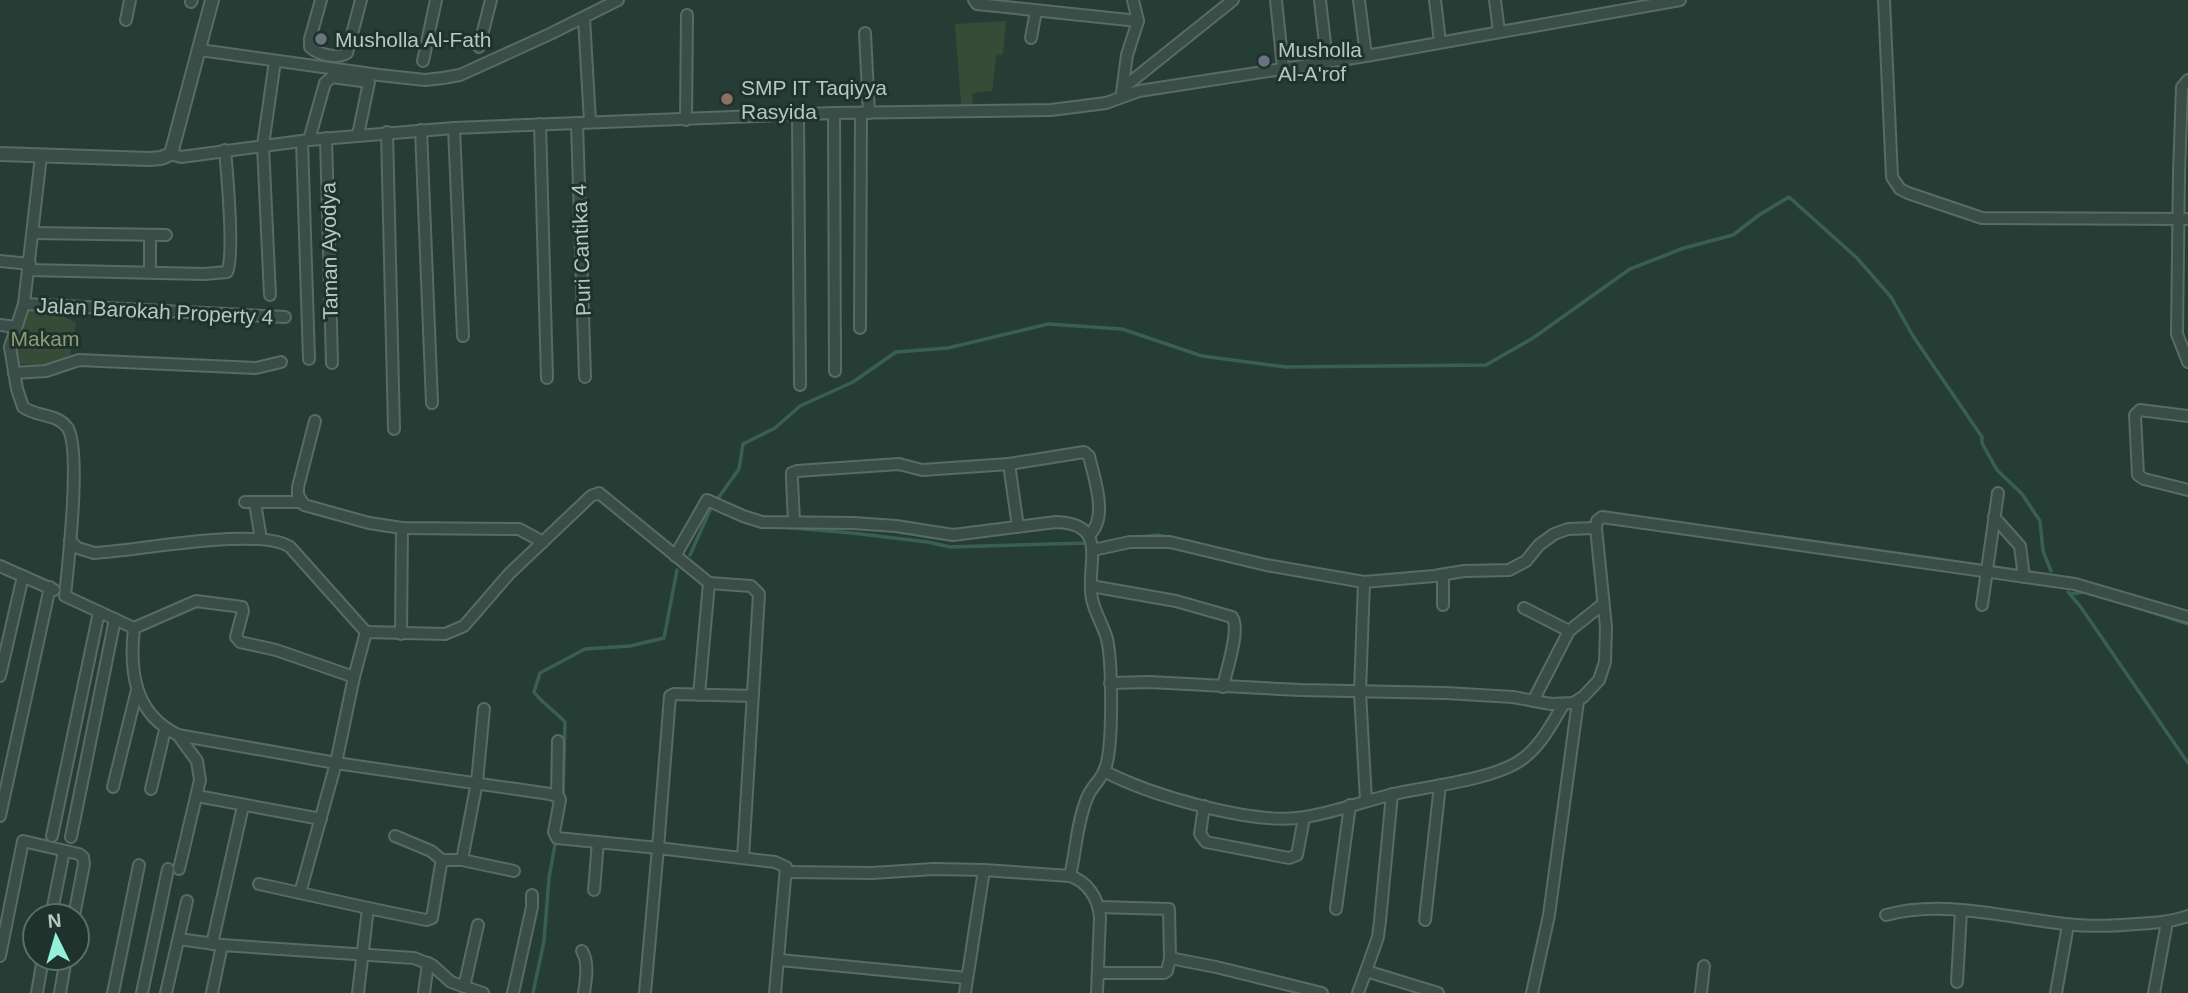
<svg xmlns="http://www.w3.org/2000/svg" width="2188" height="993" viewBox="0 0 2188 993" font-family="Arial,sans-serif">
  <rect width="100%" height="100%" fill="#263d36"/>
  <g fill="#374c37">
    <path d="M 1006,21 L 1003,54 L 996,56 L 992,91 L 972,93 L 973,104 L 961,104 L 955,24 Z"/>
    <path d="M 29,309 L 53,310 L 76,323 L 70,355 L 51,365 L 17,364 C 14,345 18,326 29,309 Z"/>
  </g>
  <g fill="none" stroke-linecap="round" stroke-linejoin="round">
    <g stroke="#395f54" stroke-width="3.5">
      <path d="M 781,527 L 852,533 L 928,542 L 950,547 L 1087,543"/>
      <path d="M 1140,537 L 1158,535 L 1170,538"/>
      <path d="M 690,555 L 711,508 L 739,469 L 743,444 L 775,428 L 800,406 L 853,382 L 896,352 L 948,348 L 1048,324 L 1122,329 L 1202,356 L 1286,367 L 1486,365 L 1533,338 L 1630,269 L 1684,248 L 1733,235 L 1759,215 L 1789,197 L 1857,258 L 1891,297 L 1913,336 L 1982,437 L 1982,443 L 1997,470 L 2022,494 L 2040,521 L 2043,551 L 2051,571"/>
      <path d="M 2068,592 L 2080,606 L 2188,763"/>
      <path d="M 2070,594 L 2085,592"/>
      <path d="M 2139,608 L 2188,624"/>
      <path d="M 563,797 L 565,722 C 555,711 543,704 534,692 L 540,673 L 585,649 L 630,646 L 664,638 L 677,570"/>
      <path d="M 533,993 L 544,941 L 549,878 L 556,839"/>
    </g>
    <g stroke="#586b65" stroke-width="14">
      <g id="minor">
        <path d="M 321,0 L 310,39 L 310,47 C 319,55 337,59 347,53 L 361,0"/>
        <path d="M 974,0 L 977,4 L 1138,21"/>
        <path d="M 1276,0 L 1283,68"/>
        <path d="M 1320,0 L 1327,61"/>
        <path d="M 1359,0 L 1366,56"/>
        <path d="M 1435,0 L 1440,42"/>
        <path d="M 1495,0 L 1499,32"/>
        <path d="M 1884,0 L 1892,177 L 1900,189 L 1908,193 L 1982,218 L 2188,219"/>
        <path d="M 191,2 L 192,0"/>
        <path d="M 584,18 L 590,122"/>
        <path d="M 126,20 L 130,0"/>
        <path d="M 865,33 L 869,113"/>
        <path d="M 1031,38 L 1036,11"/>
        <path d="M 479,47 L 491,0"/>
        <path d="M 200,50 L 379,75 L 425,80 L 443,78 L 460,75 L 550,34 L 618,0"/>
        <path d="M 423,61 L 436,0"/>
        <path d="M 2188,80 L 2182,87 L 2179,173 L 2177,334 L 2188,362"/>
        <path d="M 1123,88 L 1233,0"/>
        <path d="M 1122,92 L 1127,55 L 1138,21 L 1133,0"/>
        <path d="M 834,113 L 835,371"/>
        <path d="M 798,115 L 800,385"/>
        <path d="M 686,120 L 687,15"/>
        <path d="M 577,123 L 585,377"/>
        <path d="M 540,124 L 547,378"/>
        <path d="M 454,128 L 463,336"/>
        <path d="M 421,130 L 432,403"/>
        <path d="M 387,132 L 394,429"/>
        <path d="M 326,138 L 332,363"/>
        <path d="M 309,140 L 325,83 L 332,77 L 369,82 L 358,135"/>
        <path d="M 302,141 L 309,359"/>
        <path d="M 171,154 L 181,157 L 309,140 L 454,128 L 834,113 L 1051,110 L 1106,103 L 1139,91 L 1366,56 L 1680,0"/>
        <path d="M 41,156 L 24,304 L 10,347 L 17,389 L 23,407 C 36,417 56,413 67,427 C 82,447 68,566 65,596 L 134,628 C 129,673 135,714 178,735 L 336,763 L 300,893 L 368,908 L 358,993"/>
        <path d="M 33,233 L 166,235"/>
        <path d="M 0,261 L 30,264"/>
        <path d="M 29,270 L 204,274 L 227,272 C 235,255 227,173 225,150"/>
        <path d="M 150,272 L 150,236"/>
        <path d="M 270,295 L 263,145 L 275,61"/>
        <path d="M 24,304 L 285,317"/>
        <path d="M 0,325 L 16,327"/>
        <path d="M 860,328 L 861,113"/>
        <path d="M 14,373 L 46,371 L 79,360 L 256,368 L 281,362"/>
        <path d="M 2188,416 L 2140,410 L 2135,415 L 2138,475 L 2144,479 L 2188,490"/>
        <path d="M 315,421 L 298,487 L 298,495 L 304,505 L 369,523 L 402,528 L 519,529 L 543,542"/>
        <path d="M 1009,464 L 1018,527"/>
        <path d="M 245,502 L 301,502"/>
        <path d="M 255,503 L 261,539"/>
        <path d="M 1994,517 L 2020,546 L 2024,577"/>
        <path d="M 794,522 L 792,479 L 792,473 L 797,471 L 899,464 L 922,470 L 1009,464 L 1084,452 L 1089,456 C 1094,478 1109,518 1089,535"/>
        <path d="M 70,541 L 78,548 L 94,553 C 137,551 259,526 290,547 L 366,632"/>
        <path d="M 1093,550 L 1130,542 L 1170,542 L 1266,565 L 1364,582 L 1434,576 L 1464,571 L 1509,570 L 1526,561 L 1539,545 L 1554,534 L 1568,529 L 1596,528"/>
        <path d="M 675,556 L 707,500 L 743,516 L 762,522 L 853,523 L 896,526 L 953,535 L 1056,522 C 1111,524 1085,565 1092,599 C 1095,613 1103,625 1107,639 C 1112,661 1114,752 1104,771 C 1100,781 1091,787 1087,798 C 1077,822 1076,850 1070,876"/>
        <path d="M 0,566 L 54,590"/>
        <path d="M 1443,575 L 1443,605"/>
        <path d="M 1364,582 L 1360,692 L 1366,800"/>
        <path d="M 1091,586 L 1176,601 L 1232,617 C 1241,629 1226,671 1223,687"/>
        <path d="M 1982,605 L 1998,493"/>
        <path d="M 1524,608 L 1569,631"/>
        <path d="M 134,628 L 196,601 L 242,607 L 243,611 L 236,637 L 240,642 L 276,650 L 354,677"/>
        <path d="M 401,634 L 402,528"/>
        <path d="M 0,676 L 23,576"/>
        <path d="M 1110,683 L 1149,682 L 1300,690 L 1446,693 L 1513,697 L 1551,704 L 1573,703 L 1583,697 L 1599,680 L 1605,662 L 1606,627 L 1596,528 L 1597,521 L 1602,517 L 2075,584 L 2188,617"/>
        <path d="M 699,695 L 709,583"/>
        <path d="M 1533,701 L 1569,631 L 1603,604"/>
        <path d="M 178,735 L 197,761 L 200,780 L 179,869"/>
        <path d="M 1104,771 C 1149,795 1255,826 1305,817 C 1337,812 1367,800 1398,793 C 1432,786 1494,779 1521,760 C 1540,747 1552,724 1563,705"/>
        <path d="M 113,787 L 137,690"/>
        <path d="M 151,789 L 165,730"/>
        <path d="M 197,796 L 321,819"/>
        <path d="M 557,796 L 558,741"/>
        <path d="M 1204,806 L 1200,834 L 1206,842 L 1289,858 L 1297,855 L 1304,818"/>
        <path d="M 0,816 L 50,587"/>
        <path d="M 52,836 L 99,612"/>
        <path d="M 395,836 L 431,851 L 443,861"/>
        <path d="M 71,837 L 115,619"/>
        <path d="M 743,858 L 759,594 L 751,586 L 709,583 L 599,493 L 591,496 L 509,574 L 464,626 L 445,634 L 366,632 L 354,677 L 336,763 L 550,794 L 559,797 L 560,800 L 554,832 L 557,838 L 658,848 L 670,696 L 674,694 L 753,696"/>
        <path d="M 462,860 L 514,871"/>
        <path d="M 787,872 L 872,873 L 934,869 L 984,870"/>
        <path d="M 259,884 L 300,893"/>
        <path d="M 594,890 L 598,842"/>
        <path d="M 1099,907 L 1169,909 L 1170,958"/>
        <path d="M 368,908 L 426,920 L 432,918 L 441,864 L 445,860 L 462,860 L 477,782 L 484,709"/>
        <path d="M 1336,909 L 1350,805"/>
        <path d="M 1886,915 C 1944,899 2008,918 2066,924 C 2089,927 2113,926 2136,924 C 2154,923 2171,922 2188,916"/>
        <path d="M 51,916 L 64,851"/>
        <path d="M 1425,920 L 1440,785"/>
        <path d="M 179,939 L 222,945 L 414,958 L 432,965 L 451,982 L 483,993"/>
        <path d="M 212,944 L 243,806"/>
        <path d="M 582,951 C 589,962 586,980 584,993"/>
        <path d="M 0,956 L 23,841 L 79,854 L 83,857 L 84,864 L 74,916"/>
        <path d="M 780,960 L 967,978"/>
        <path d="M 1366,971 L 1378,937 L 1380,921 L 1392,794"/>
        <path d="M 1098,973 L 1164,973 L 1167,971 L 1170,958 L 1216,967 L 1322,993"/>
        <path d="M 1957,982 L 1961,911"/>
        <path d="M 464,987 L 478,925"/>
        <path d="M 37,993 L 43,958"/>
        <path d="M 60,993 L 66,958"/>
        <path d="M 113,993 L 139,865"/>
        <path d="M 142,993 L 168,869"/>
        <path d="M 166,993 L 187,901"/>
        <path d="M 212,993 L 222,945"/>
        <path d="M 424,993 L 428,963"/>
        <path d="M 513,993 L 532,907 L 532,895"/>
        <path d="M 645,993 L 658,848 L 775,862 L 786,867 L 775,993"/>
        <path d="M 965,993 L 984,870 L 1070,876 C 1088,882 1098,898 1100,917 L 1097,993"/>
        <path d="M 1358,993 L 1366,971 L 1438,993"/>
        <path d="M 1532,993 L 1549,915 L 1578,701"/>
        <path d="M 1701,993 L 1704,966"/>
        <path d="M 2056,993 L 2068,925"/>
        <path d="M 2154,993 L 2167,922"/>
      </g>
    </g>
    <g stroke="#586b65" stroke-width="16">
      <path id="tertiary" d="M 0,154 L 149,159 L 161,158 L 171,154 L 212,0"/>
    </g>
    <use href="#minor" stroke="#3a4d47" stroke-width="10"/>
    <use href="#tertiary" stroke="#3a4d47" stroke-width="12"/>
  </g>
  <g fill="#6b7280" stroke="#1f322c" stroke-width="2.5">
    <circle cx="321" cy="39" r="7"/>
    <circle cx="1264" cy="61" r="7"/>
  </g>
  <circle fill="#8d6e63" stroke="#1f322c" stroke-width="2.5" cx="727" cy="99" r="7"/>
  <g text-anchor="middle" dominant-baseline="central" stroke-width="6" stroke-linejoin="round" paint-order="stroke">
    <g font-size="21" fill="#b6c8c3" stroke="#1f322c" text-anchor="start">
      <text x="335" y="39">Musholla Al-Fath</text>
      <text x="1278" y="49">Musholla<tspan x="1278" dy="24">Al-A'rof</tspan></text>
      <text x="741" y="87">SMP IT Taqiyya<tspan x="741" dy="24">Rasyida</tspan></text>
    </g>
    <g font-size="21" fill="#b6c8c3" stroke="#1f322c">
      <text transform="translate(581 250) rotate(-92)">Puri Cantika 4</text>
      <text transform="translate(329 251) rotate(-91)">Taman Ayodya</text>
      <text transform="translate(155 311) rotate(3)">Jalan Barokah Property 4</text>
    </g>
    <g font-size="21" fill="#8e9c75" stroke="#1f322c">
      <text x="45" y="338">Makam</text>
    </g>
  </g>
  <g transform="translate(56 937) rotate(355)"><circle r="33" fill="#1f322c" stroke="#5b6e68" stroke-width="2"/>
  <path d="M0-5L12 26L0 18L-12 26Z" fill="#92f1d8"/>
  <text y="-10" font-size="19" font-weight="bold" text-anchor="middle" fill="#b6c8c3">N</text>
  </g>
</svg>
